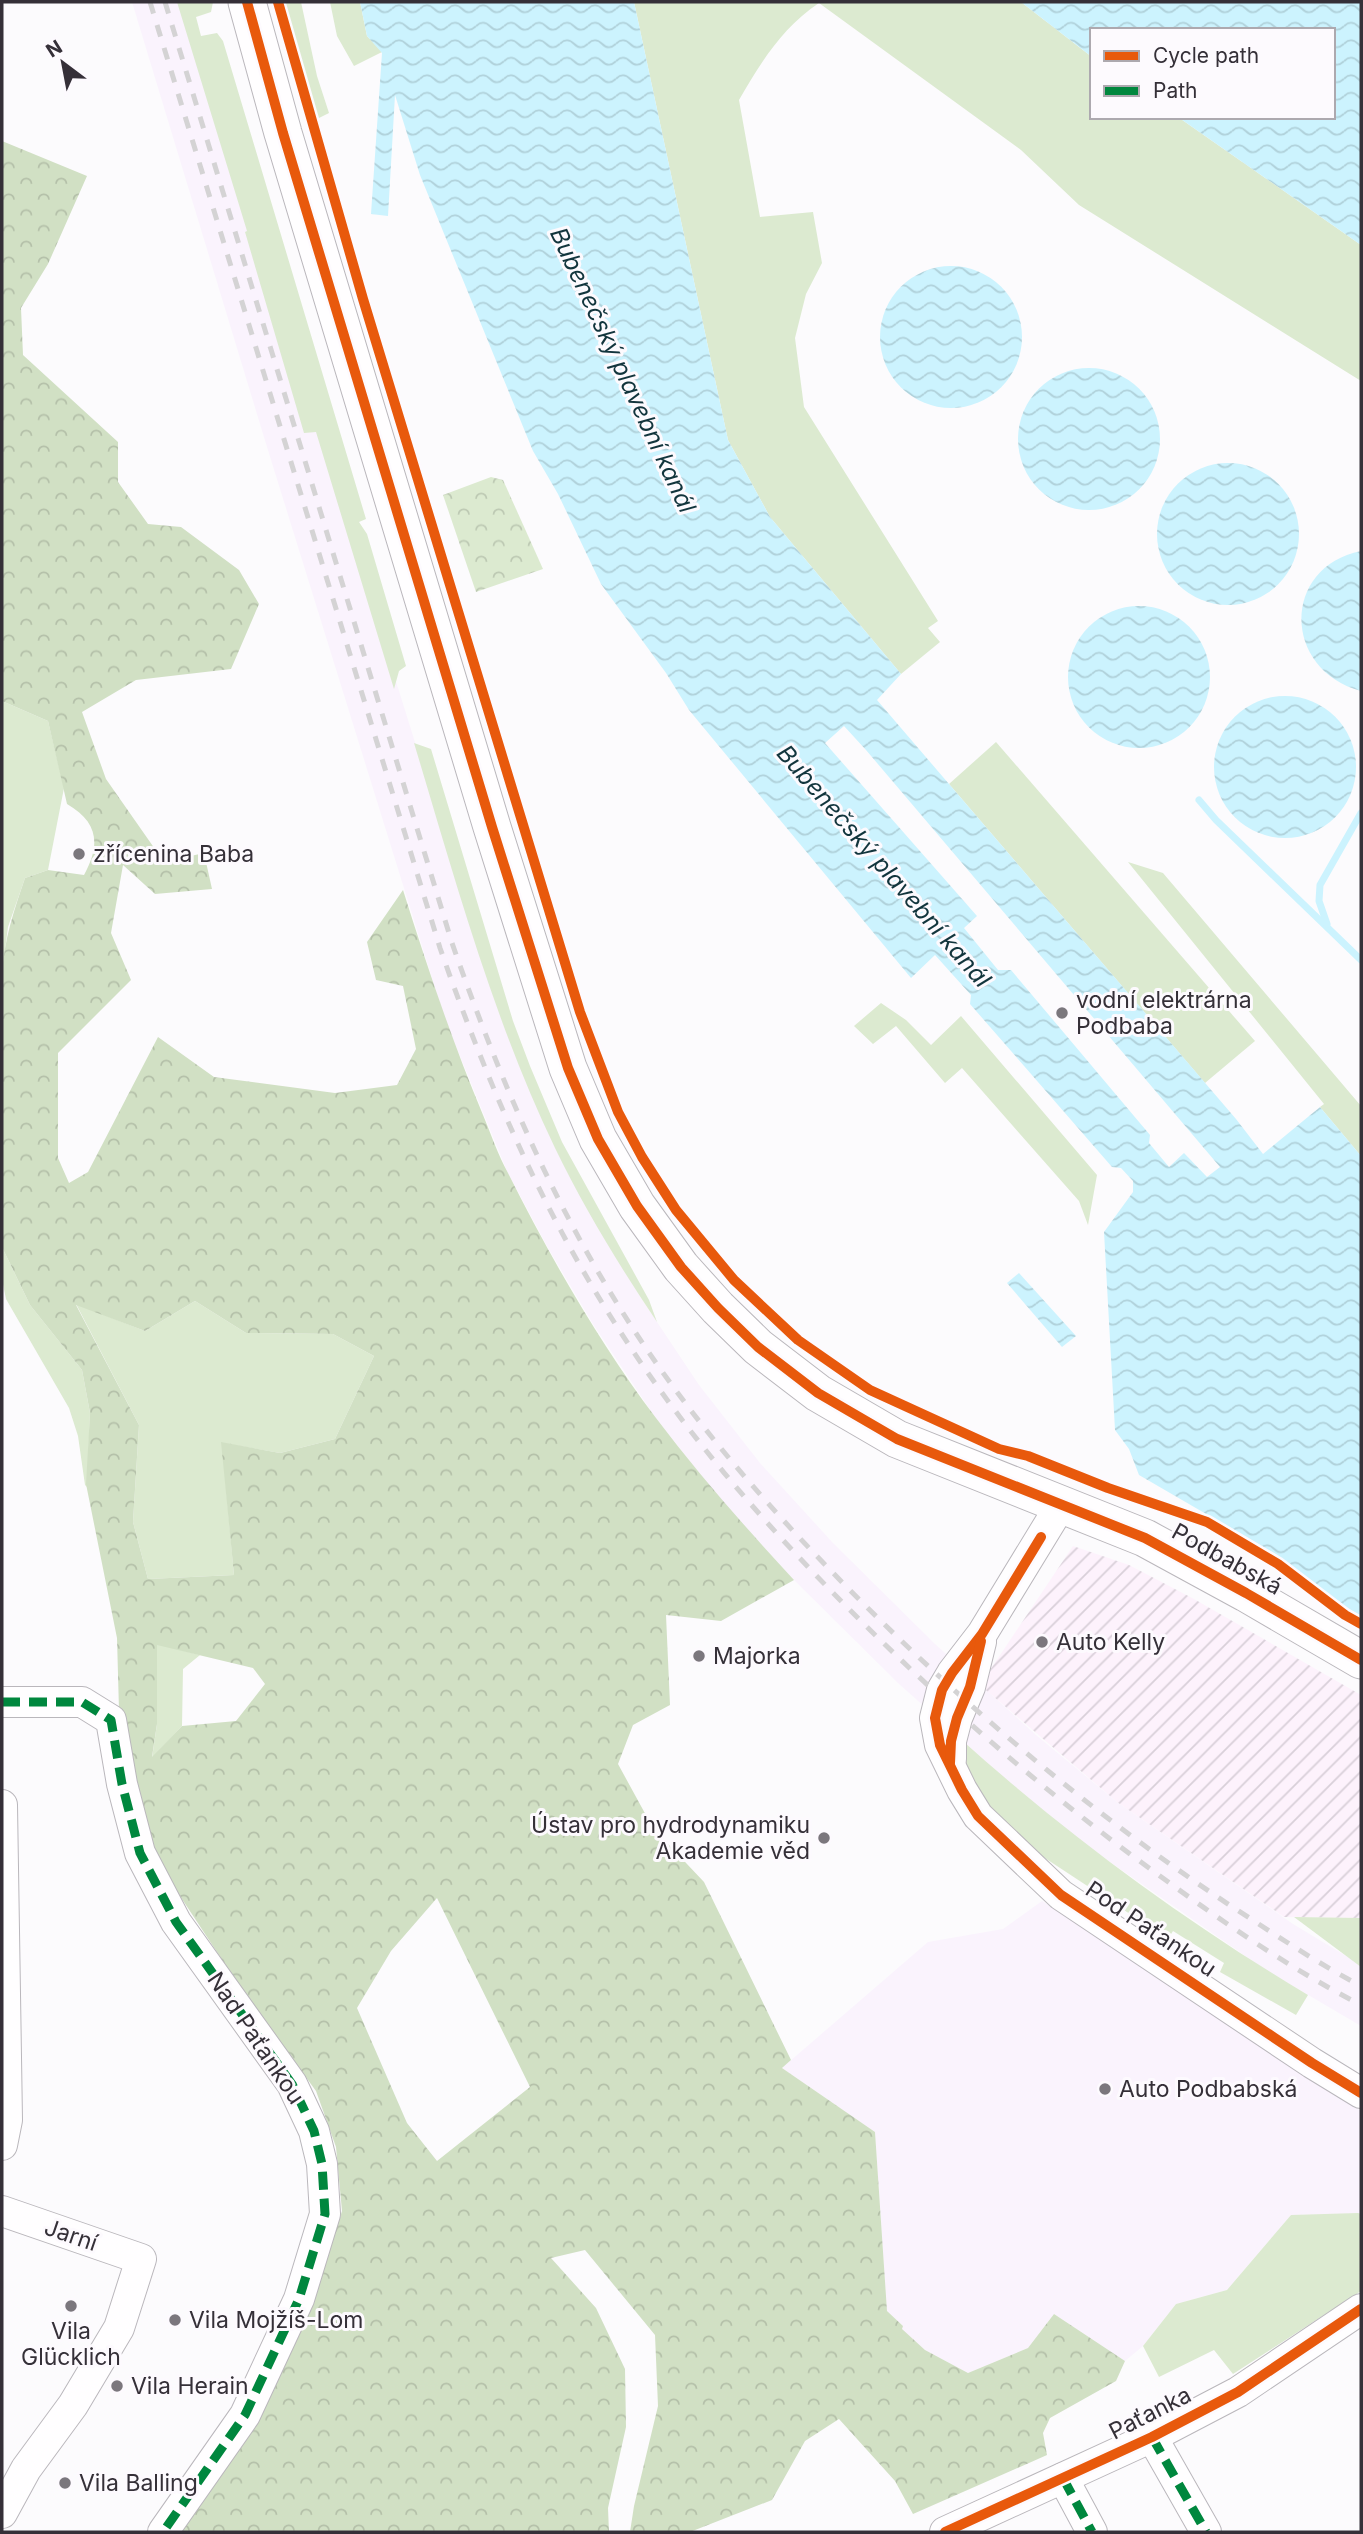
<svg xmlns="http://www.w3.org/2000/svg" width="1363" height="2534" viewBox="0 0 1363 2534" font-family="Inter,sans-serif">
  <defs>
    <pattern id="industrial-furrows" width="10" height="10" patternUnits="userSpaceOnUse" patternTransform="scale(1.75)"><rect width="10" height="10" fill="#fdf2fc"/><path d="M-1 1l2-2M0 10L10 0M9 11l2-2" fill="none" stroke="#d9d0d9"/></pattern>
    <pattern id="forest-crowns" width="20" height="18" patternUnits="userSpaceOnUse" patternTransform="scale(1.75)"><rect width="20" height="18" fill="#d1e0c4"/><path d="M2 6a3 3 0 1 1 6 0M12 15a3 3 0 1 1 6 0" fill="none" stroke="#b4c0a9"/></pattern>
    <pattern id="park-crowns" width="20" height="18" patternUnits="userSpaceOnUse" patternTransform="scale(1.75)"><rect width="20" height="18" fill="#dcead0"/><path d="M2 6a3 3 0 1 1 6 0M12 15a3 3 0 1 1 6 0" fill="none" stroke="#bdc9b3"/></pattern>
    <pattern id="water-waves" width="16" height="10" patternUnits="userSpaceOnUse" patternTransform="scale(1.75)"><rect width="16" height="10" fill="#ccf3fe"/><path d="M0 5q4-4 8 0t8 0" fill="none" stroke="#b0d1da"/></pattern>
  </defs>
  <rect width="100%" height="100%" fill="#fcfbfd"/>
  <g fill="#faf3fd">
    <path d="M 132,2 L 189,2 L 318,431 L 495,999 L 522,1069 L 639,1295 L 699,1385 L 760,1463 L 833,1543 L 935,1644 L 1036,1735 L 1117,1802 L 1293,1924 L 1361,1965 L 1361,2026 L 1264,1969 L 1084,1844 L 1001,1775 L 898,1683 L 794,1580 L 719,1498 L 655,1417 L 593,1324 L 548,1248 L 507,1171 L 444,1017 L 267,447 Z"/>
    <path d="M 1042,1901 L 1361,2111 L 1361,2214 L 1291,2215 L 1227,2290 L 1176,2304 L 1143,2346 L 1125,2361 L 1054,2314 L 1028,2348 L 968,2373 L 925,2350 L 901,2329 L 903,2326 L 887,2311 L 875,2132 L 782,2068 L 928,1942 L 1003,1929 Z"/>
  </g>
  <path fill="url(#industrial-furrows)" d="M 1073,1546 L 1129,1565 L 1194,1599 L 1361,1695 L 1361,1918 L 1284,1917 L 1117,1802 L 980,1685 Z"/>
  <g fill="#dcead0">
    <path d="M 177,2 L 213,2 L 211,12 L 196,17 L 201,36 L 217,33 L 223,41 L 366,519 L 359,522 L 367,534 L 406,666 L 399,671 L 394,689 L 316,432 L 304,433 L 245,232 L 247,231 Z"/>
    <path d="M 283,2 L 301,2 L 317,76 L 329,113 L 315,120 Z"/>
    <path d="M 330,2 L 360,2 L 367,36 L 382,52 L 354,66 L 337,36 Z"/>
    <path d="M 634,2 L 1021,2 L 1092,57 L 1092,117 L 1178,117 L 1361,245 L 1361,381 L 1079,205 L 1021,150 L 819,3 C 782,28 761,62 739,100 L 760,217 L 813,212 L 822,263 L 806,294 L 795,338 L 804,407 L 938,621 L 928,628 L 940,642 L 901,674 L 770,517 L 728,440 Z"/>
    <path d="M 2,701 L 48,721 L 64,788 L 48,870 L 25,878 L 8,927 L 2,973 Z"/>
    <path d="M 996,742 L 1255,1041 L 1205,1083 L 949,784 Z"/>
    <path d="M 414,743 L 431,749 L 513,1021 L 530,1066 L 562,1142 L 649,1300 L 657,1322 C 620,1267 584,1208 555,1148 C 493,1019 455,879 414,743 Z"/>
    <path d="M 1128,862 L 1163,873 L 1361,1106 L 1361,1156 L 1320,1107 L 1324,1104 Z"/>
    <path d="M 881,1003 L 906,1020 L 931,1045 L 961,1016 L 1097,1175 L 1088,1225 L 1079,1201 L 962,1068 L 945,1083 L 896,1026 L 873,1044 L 854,1026 Z"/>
    <path d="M 2,1247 L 30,1305 L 82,1370 L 90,1413 L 87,1487 L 85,1485 L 78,1436 L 69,1408 L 6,1299 L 2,1279 Z"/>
    <path d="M 195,1301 L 246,1333 L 333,1334 L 374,1356 L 335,1439 L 280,1453 L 222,1443 L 234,1575 L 148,1579 L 133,1522 L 139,1425 L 76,1304 L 145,1331 Z"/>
    <path d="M 157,1644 L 200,1655 L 183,1669 L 182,1726 L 152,1758 L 157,1724 Z"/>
    <path d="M 964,1742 C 1070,1837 1186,1922 1308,1995 L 1296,2015 L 1220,1972 L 1224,1963 L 1173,1931 L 1168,1939 L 1022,1843 L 969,1784 L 962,1749 Z"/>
    <path d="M 1294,1917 L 1361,1918 L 1361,1967 Z"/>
    <path d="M 1358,2213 L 1361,2214 L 1361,2291 L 1233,2374 L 1214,2350 L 1159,2377 L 1143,2346 L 1176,2304 L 1227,2290 L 1291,2215 Z"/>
  </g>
  <path fill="url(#forest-crowns)" fill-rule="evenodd" d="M 2,141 L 87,176 L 48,264 L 21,308 L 23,355 L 118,442 L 118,482 L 148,524 L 181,527 L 239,570 L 259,604 L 231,669 L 136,680 L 82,712 L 106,779 L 164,862 L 204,853 L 212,889 L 155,894 L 123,865 L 111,933 L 131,980 L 58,1053 L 58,1158 L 69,1183 L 88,1172 L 158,1037 L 214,1077 L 335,1093 L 397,1085 L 416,1049 L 403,986 L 376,980 L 367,942 L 403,890 C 427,966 452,1041 483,1115 C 491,1134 498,1155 508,1173 C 550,1257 600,1344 656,1418 C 699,1475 746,1528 794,1580 L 721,1621 L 666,1615 L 670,1705 L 633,1725 L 618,1764 L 653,1828 L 704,1882 L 791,2060 L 782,2068 L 875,2132 L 887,2311 L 903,2326 L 902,2329 L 925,2350 L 968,2373 L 1028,2348 L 1054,2314 L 1125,2361 L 1116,2381 L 1050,2418 L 1043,2433 L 1047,2455 L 913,2514 L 895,2481 L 839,2419 L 805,2441 L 772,2500 L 690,2532 L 630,2532 L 634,2506 L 658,2406 L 655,2335 L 585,2250 L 551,2258 L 596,2308 L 625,2369 L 626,2427 L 608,2508 L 609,2532 L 180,2532 L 252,2421 L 309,2313 L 342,2211 L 336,2147 L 316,2091 L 240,1987 L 147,1846 L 120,1747 L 117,1638 L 86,1484 L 90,1413 L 82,1370 L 30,1305 L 2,1247 L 2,1030 C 5,1011 1,994 2,974 C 4,940 14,910 25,878 L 48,870 L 84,875 C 101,844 98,822 67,804 L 48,721 L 2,701 ZM 195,1301 L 246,1333 L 333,1334 L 374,1356 L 335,1439 L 280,1453 L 221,1442 L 234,1575 L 148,1579 L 133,1522 L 139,1425 L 76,1305 L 145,1331 ZM 157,1645 L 253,1668 L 265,1684 L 236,1721 L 182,1726 L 152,1757 L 157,1724 ZM 437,1898 L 530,2087 L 437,2161 L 407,2123 L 357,2008 L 391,1951 Z"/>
  <path fill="url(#park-crowns)" d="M 491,477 L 503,480 L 543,569 L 476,592 L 443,495 Z"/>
  <g fill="url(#water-waves)" fill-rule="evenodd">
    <path d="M 360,2 L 634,2 L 728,440 L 770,517 L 901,674 L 877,700 L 1236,1119 L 1263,1154 L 1320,1107 L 1361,1156 L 1361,1616 L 1342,1605 L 1275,1554 L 1139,1475 L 1129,1449 L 1115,1430 L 1104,1232 L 1133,1192 L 1133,1181 L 1121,1168 L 1112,1167 L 970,1004 L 971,995 L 935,955 L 911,978 L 689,710 L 666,673 L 601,584 L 558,494 L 533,451 L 420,175 L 395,95 L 388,216 L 371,214 L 382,53 L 367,36 ZM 844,726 L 866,750 L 1220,1167 L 1207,1177 L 1184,1153 L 1169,1167 L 1149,1143 L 1150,1135 L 1011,970 L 998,970 L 964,928 L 977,916 L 825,743 Z"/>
    <path d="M 1021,2 L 1361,2 L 1361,245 L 1178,117 L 1333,117 L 1333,30 L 1092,30 L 1092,57 Z"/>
    <circle cx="951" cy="337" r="71"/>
    <circle cx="1089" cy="439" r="71"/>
    <circle cx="1228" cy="534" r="71"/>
    <path d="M 1361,551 L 1361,691 C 1282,670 1281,567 1361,551 Z"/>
    <circle cx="1139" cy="677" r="71"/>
    <circle cx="1285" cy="767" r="71"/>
    <path d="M 1019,1273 L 1076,1336 L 1062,1347 L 1007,1283 Z"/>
  </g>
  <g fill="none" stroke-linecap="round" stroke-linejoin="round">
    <g stroke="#ccf3fe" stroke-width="7">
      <path d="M 1199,800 L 1216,820 L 1361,960"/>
      <path d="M 1327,924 L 1319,901 L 1320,885 L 1361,813"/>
    </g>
    <g stroke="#bab7bc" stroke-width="32">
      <g id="minor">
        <path d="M 1062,1503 L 982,1634 L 952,1673 L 942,1690 L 935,1718 L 940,1745 L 962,1790 L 978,1816 L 1061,1895 L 1312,2063 L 1361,2093"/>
        <path d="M 2,1702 L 82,1702 L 111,1720 L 122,1784 L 140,1853 L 176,1922 L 292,2084 L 314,2131 L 322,2164 L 325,2214 L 299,2299 L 245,2415 L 163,2532"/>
        <path d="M 951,1759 L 951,1741 L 957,1718 L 970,1687 L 981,1642"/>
        <path d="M 2,1805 L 7,2120 L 2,2145"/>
        <path d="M 2,2211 L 141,2259 L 119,2328 L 73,2405 L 26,2469 L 2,2513"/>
        <path d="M 1152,2437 L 1206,2532"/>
        <path d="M 1063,2478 L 1092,2532"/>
        <path d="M 945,2532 L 1152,2437 L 1238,2392 L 1361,2309"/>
      </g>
    </g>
    <g stroke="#bab7bc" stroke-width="39">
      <path id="major" d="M 247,2 L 283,133 L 492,827 L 568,1068 L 598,1139 L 637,1206 L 681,1267 L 718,1308 L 758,1347 L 818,1393 L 897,1439 L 1145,1538 L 1246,1593 L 1361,1660"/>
    </g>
    <use href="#minor" stroke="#fffeff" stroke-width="30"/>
    <use href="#major" stroke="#fffeff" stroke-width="37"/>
    <g stroke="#d4d3d4" stroke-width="5" stroke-dasharray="12 12" stroke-linecap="butt">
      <path d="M 150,2 L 440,948 C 485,1076 537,1199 609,1314 C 682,1431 767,1528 865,1625 C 954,1713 1048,1794 1149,1868 C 1217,1918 1287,1967 1361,2005"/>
      <path d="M 165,2 L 452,943 C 496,1069 547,1191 618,1305 C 690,1422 783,1525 881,1621 C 990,1728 1107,1824 1234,1908 C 1276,1935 1317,1963 1361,1986"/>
    </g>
    <g stroke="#00873e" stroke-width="9" stroke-dasharray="18 9" stroke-linecap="butt">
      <path d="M 2,1702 L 82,1702 L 111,1720 L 122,1784 L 140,1853 L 176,1922 L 292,2084 L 314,2131 L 322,2164 L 325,2214 L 299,2299 L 245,2415 L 163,2532"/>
      <path d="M 1152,2437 L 1206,2532"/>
      <path d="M 1063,2478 L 1092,2532"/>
    </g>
    <g stroke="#fdfafe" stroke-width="15">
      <g id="cycleway">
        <path d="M 247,2 L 283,133 L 492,827 L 568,1068 L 598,1139 L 637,1206 L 681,1267 L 718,1308 L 758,1347 L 818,1393 L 897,1439 L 1145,1538 L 1246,1593 L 1361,1660"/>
        <path d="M 278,2 L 363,299 L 580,1012 L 618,1112 L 642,1157 L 676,1210 L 734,1280 L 798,1340 L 870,1390 L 999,1449 L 1028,1456 L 1108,1488 L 1207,1522 L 1278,1564 L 1345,1615 L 1361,1624"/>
        <path d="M 1041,1537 L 982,1634 L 952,1673 L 942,1690 L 935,1718 L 940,1745 L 962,1790 L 978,1816 L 1061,1895 L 1312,2063 L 1361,2093"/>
        <path d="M 950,1763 L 951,1741 L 957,1718 L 970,1687 L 981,1641"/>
        <path d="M 945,2532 L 1152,2437 L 1238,2392 L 1361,2309"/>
      </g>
    </g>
    <use href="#cycleway" stroke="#e8590c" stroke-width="10"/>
  </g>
  <g fill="#7b777d" stroke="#fdfafe" stroke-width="2.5">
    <circle cx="79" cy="854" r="7"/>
    <circle cx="1062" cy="1013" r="7"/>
    <circle cx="1042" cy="1642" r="7"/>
    <circle cx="699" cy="1656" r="7"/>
    <circle cx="824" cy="1838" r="7"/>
    <circle cx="1105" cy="2089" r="7"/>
    <circle cx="71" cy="2306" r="7"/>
    <circle cx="175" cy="2320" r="7"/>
    <circle cx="117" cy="2386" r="7"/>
    <circle cx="65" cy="2483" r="7"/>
  </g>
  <g text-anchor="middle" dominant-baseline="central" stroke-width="6" stroke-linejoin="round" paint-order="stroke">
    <g font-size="23" fill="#353038" stroke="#fdfafe" text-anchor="start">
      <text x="93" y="854">zřícenina Baba</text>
      <text x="1076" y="1000">vodní elektrárna<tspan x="1076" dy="26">Podbaba</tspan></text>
      <text x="1056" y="1642">Auto Kelly</text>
      <text x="713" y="1656">Majorka</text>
      <text x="810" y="1825" text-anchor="end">Ústav pro hydrodynamiku<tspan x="810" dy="26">Akademie věd</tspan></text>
      <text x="1119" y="2089">Auto Podbabská</text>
      <text x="189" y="2320">Vila Mojžíš-Lom</text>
      <text x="71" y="2331" text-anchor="middle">Vila<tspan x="71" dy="26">Glücklich</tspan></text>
      <text x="131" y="2386">Vila Herain</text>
      <text x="79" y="2483">Vila Balling</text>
    </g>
    <g font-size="23" fill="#353038" stroke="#fdfafe">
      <text transform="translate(1227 1559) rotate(29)">Podbabská</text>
      <text transform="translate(1151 1929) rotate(34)">Pod Paťankou</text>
      <text transform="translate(256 2038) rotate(56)">Nad Paťankou</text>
      <text transform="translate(71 2235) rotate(19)">Jarní</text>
      <text transform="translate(1150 2413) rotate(-27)">Paťanka</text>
    </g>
    <g font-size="24" font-style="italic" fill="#12353d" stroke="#fdfafe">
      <text transform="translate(623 370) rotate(65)">Bubenečský plavební kanál</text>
      <text transform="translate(884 866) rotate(49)">Bubenečský plavební kanál</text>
    </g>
  </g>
  <rect width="1363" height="2534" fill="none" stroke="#353038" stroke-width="7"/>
  <rect x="1090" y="28" width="245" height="91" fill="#fdfafe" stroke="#ada9af" stroke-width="2"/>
  <rect x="1104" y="51" width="35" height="10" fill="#e8590c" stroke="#ada9af" stroke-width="2"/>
  <text x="1153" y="63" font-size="21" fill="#353038">Cycle path</text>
  <rect x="1104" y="86" width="35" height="10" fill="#00873e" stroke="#ada9af" stroke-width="2"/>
  <text x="1153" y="98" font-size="21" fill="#353038">Path</text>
  <g transform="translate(63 63) rotate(328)" stroke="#fdfafe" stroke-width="5" paint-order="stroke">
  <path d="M0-5L12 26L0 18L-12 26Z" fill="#353038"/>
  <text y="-10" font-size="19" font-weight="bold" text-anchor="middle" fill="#353038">N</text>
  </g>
</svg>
